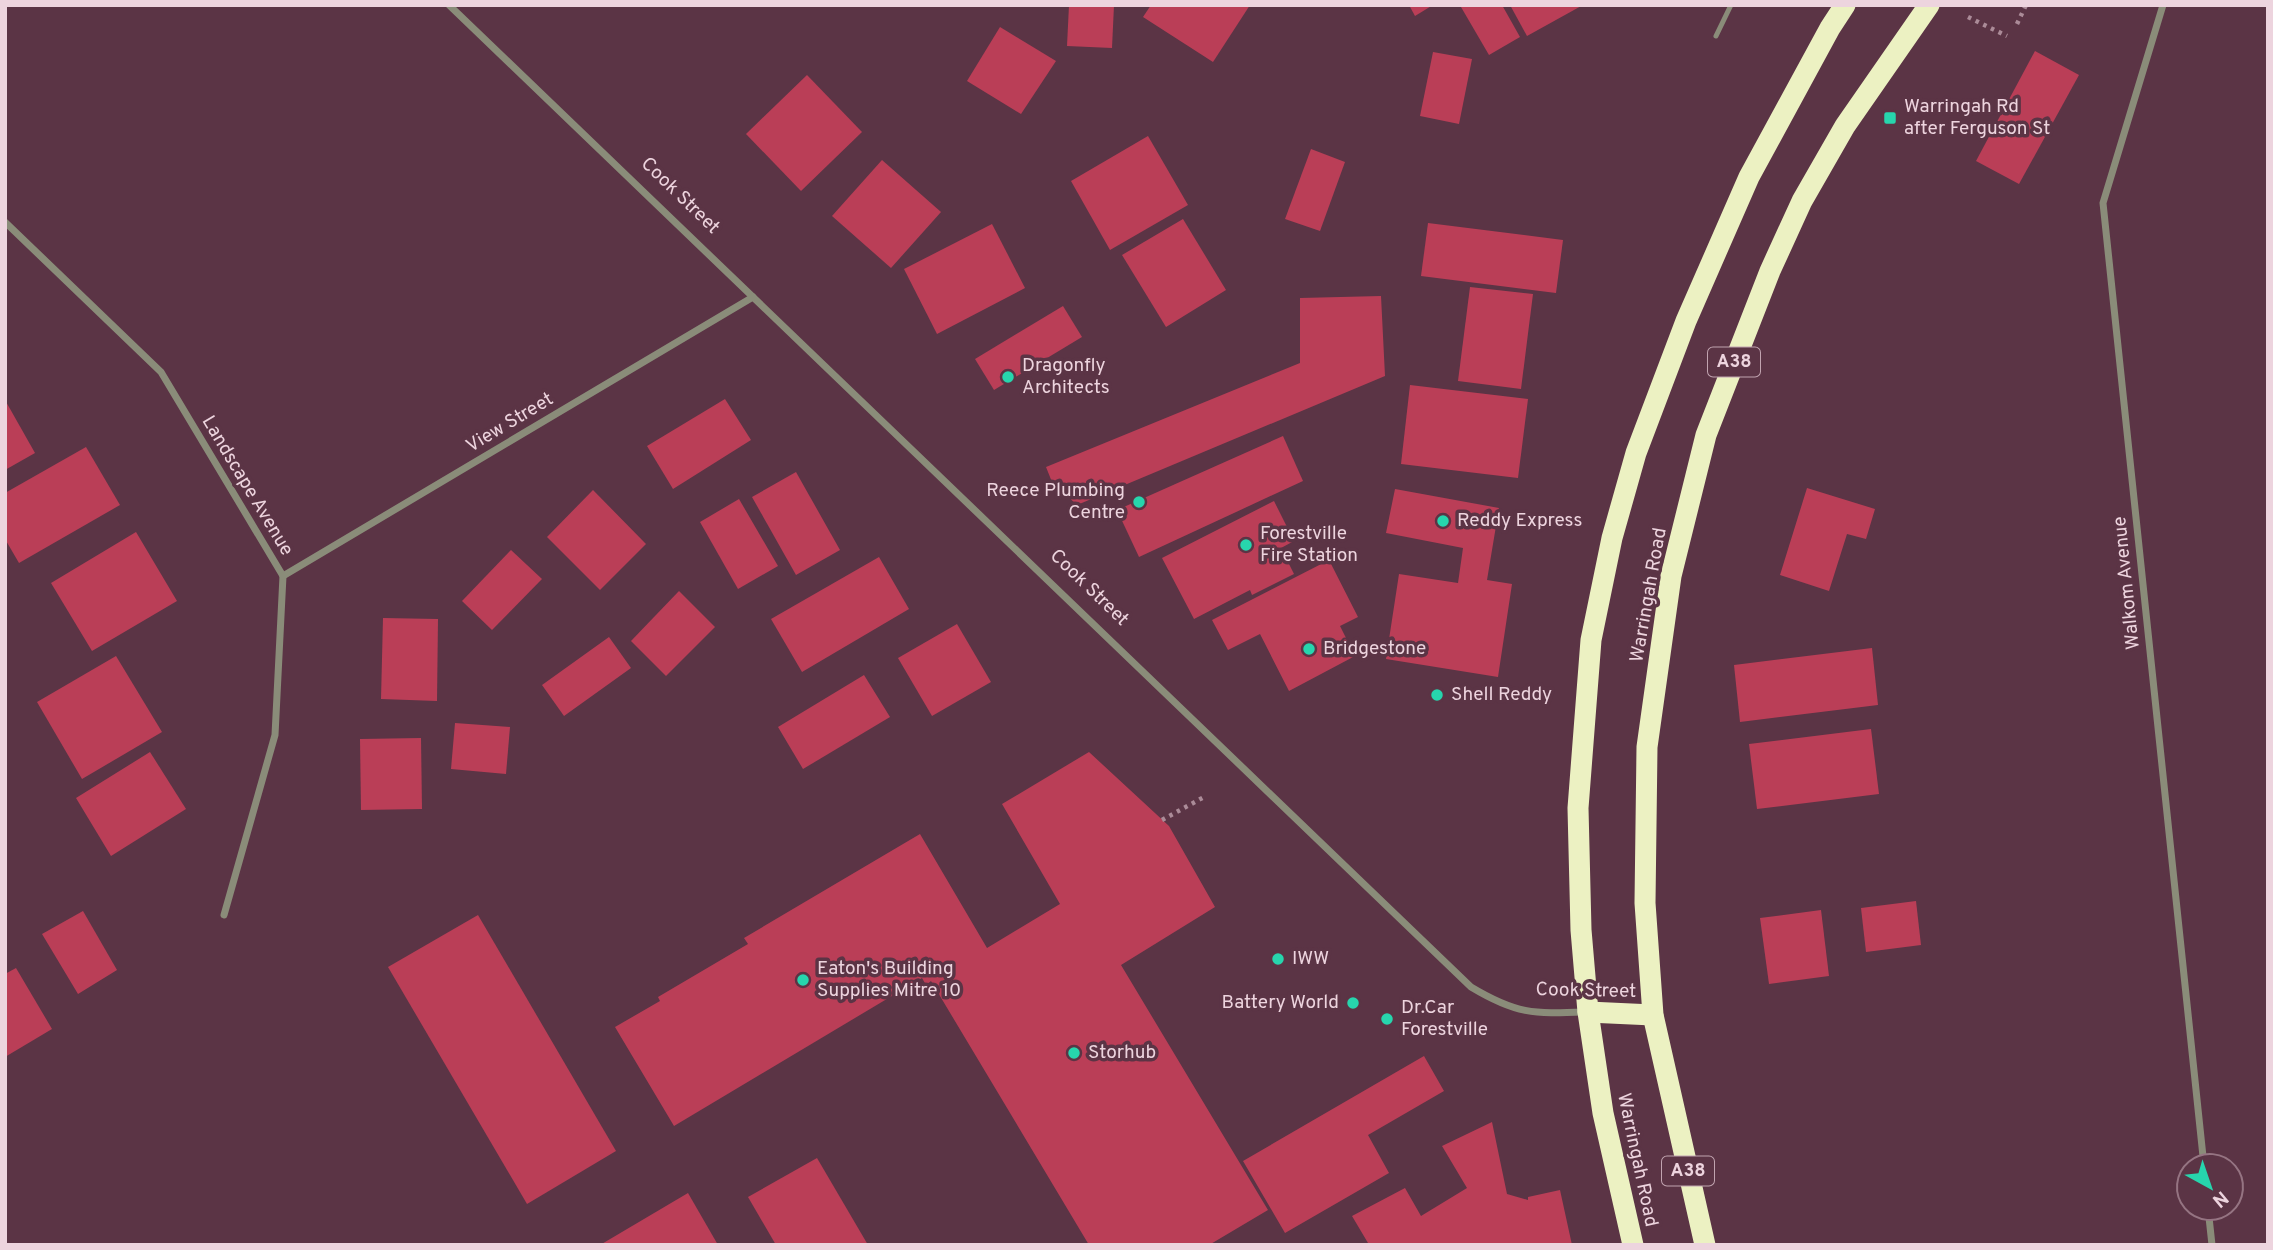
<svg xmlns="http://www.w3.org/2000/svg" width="2273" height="1250" viewBox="0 0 2273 1250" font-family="Overpass,sans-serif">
  <rect width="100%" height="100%" fill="#5b3445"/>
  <g fill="#ba3e57">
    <path d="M 1069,5 L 1114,5 L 1112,48 L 1067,46 Z"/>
    <path d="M 1151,5 L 1250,5 L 1213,62 L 1143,17 Z"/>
    <path d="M 1409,5 L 1433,5 L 1415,16 Z"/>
    <path d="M 1464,5 L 1502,5 L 1520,37 L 1489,55 L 1461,7 Z"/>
    <path d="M 1510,5 L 1583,5 L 1527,36 Z"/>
    <path d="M 1000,27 L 1056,61 L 1021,114 L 967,81 Z"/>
    <path d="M 2035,51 L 2079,75 L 2019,184 L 1976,161 Z"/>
    <path d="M 1433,52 L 1472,59 L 1459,124 L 1420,116 Z"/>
    <path d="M 807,75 L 862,132 L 801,191 L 746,134 Z"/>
    <path d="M 1148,136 L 1188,205 L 1110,250 L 1071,181 Z"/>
    <path d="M 1311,149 L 1345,162 L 1320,231 L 1285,219 Z"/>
    <path d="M 882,160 L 941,212 L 891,268 L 832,216 Z"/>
    <path d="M 1183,219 L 1226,290 L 1166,327 L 1122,255 Z"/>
    <path d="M 1428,223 L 1563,240 L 1556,293 L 1421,276 Z"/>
    <path d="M 992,224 L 1025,288 L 937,334 L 904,269 Z"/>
    <path d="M 1470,287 L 1533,294 L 1521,389 L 1458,381 Z"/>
    <path d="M 1381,296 L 1385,376 L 1077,505 L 1052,482 L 1046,467 L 1300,363 L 1300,298 Z"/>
    <path d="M 1063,306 L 1082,337 L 994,390 L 975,359 Z"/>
    <path d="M 1410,385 L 1528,399 L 1518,478 L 1401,464 Z"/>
    <path d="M 725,399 L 751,440 L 673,489 L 647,446 Z"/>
    <path d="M 5,400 L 35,453 L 5,470 Z"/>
    <path d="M 1283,436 L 1303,481 L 1139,557 L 1117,510 Z"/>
    <path d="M 86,447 L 120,505 L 19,563 L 5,539 L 5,493 Z"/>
    <path d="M 796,472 L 840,550 L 796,575 L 752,497 Z"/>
    <path d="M 1807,488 L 1875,509 L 1866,539 L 1847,534 L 1829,591 L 1780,575 Z"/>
    <path d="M 1395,489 L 1499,508 L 1487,580 L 1512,584 L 1498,677 L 1386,659 L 1399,574 L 1458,583 L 1463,548 L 1386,533 Z"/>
    <path d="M 593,490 L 646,544 L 600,590 L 547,537 Z"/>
    <path d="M 739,499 L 778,566 L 738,589 L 700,522 Z"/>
    <path d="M 1274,501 L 1294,541 L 1281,548 L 1294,574 L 1252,595 L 1250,590 L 1194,619 L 1162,558 Z"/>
    <path d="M 136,532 L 177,601 L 92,651 L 51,583 Z"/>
    <path d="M 511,550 L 542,579 L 492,630 L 462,601 Z"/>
    <path d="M 879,557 L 909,609 L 802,672 L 771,619 Z"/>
    <path d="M 1329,560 L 1358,617 L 1340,626 L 1355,656 L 1289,691 L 1260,634 L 1228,650 L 1212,620 Z"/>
    <path d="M 679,591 L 715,627 L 666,676 L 631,641 Z"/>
    <path d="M 383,618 L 438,619 L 437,701 L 381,699 Z"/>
    <path d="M 957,624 L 991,682 L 932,716 L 898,658 Z"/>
    <path d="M 609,637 L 631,668 L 564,716 L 542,685 Z"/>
    <path d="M 1872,648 L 1878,705 L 1740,722 L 1734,665 Z"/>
    <path d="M 116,656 L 162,732 L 82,779 L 37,702 Z"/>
    <path d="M 864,675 L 890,717 L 803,769 L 778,727 Z"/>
    <path d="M 455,723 L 510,727 L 506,774 L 451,769 Z"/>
    <path d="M 1871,729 L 1879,794 L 1757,809 L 1749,744 Z"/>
    <path d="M 421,738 L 422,809 L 361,810 L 360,739 Z"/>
    <path d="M 150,752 L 186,809 L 111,856 L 76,798 Z"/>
    <path d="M 1089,752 L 1169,826 L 1215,907 L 1121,965 L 1268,1210 L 1209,1245 L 1089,1245 L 931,981 L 926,985 L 922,978 L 674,1126 L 615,1027 L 660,1001 L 658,997 L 748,944 L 744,938 L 920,834 L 987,948 L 1060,904 L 1002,804 Z"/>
    <path d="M 1916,901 L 1921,945 L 1866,952 L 1861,908 Z"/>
    <path d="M 1821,910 L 1829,976 L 1769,984 L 1760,918 Z"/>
    <path d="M 83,911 L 117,970 L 78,994 L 42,934 Z"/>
    <path d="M 478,915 L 616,1151 L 527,1204 L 388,967 Z"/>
    <path d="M 16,968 L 52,1029 L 5,1057 L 5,974 Z"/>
    <path d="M 1424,1056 L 1444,1091 L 1368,1135 L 1389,1173 L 1285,1233 L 1243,1161 Z"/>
    <path d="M 1492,1122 L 1507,1194 L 1528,1200 L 1528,1197 L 1560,1190 L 1572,1245 L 1366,1245 L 1368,1243 L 1352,1216 L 1405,1188 L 1421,1216 L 1467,1188 L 1442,1146 Z"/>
    <path d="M 817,1158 L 868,1245 L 776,1245 L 748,1197 Z"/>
    <path d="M 688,1193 L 718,1245 L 600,1245 Z"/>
  </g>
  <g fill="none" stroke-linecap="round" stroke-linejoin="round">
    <g stroke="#ab8b98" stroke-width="4.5" stroke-dasharray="3.5 5" stroke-linecap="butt">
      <path d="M 1968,17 L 2007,36"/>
      <path d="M 2017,24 L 2026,5"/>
      <path d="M 1162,820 L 1204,797"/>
    </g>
    <path stroke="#8a8c79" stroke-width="5" d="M 1716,36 L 1731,5"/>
    <g stroke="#8a8c79" stroke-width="7">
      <path d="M 449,5 L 1471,987 C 1516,1014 1533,1014 1584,1012"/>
      <path d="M 2163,5 L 2103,203 L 2204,1166"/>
      <path d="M 5,222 L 161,372 L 283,576 L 275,735 L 224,915"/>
      <path d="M 283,576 L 753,297"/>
      <path d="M 2208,1208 L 2212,1245"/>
    </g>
    <g stroke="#ecf1c2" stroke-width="21">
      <path d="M 1588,1012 L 1653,1015"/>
      <path d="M 1633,1245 L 1603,1113 L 1588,1012 L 1581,930 L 1578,808 L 1591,640 L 1612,538 L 1636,453 L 1686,321 L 1749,177 L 1830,28 L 1845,5"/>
      <path d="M 1705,1245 L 1653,1015 L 1645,903 L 1647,747 L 1671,576 L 1706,435 L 1770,271 L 1802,201 L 1845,126 L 1929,5"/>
    </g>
  </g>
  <g fill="#27d5ad" stroke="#5b3445" stroke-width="2.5">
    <rect x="1883" y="111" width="14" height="14" rx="3.5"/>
    <circle cx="1008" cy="377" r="7"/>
    <circle cx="1139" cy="502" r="7"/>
    <circle cx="1443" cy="521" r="7"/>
    <circle cx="1246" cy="545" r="7"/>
    <circle cx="1309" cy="649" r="7"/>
    <circle cx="1437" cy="695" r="7"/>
    <circle cx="1278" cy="959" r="7"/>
    <circle cx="803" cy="980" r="7"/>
    <circle cx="1353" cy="1003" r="7"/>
    <circle cx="1387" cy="1019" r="7"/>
    <circle cx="1074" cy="1053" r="7"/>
  </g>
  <g text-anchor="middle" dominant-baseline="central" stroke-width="7" stroke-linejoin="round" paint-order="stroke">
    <g fill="#5b3445" stroke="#c1a4b0" stroke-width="2">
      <rect x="1708" y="347.5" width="52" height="29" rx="5"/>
      <rect x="1662" y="1156.5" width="52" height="29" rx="5"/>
    </g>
    <g font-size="18" font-weight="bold" fill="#edd4de">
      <text x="1734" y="362">A38</text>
      <text x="1688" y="1171">A38</text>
    </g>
    <g font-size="19" fill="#edd4de" stroke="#5b3445" text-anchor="start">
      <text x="1904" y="107">Warringah Rd<tspan x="1904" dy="22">after Ferguson St</tspan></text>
      <text x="1022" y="366">Dragonfly<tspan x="1022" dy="22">Architects</tspan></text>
      <text x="1125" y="491" text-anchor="end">Reece Plumbing<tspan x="1125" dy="22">Centre</tspan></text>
      <text x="1457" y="521">Reddy Express</text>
      <text x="1260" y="534">Forestville<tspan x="1260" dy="22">Fire Station</tspan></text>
      <text x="1323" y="649">Bridgestone</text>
      <text x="1451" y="695">Shell Reddy</text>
      <text x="1292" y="959">IWW</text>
      <text x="817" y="969">Eaton's Building<tspan x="817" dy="22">Supplies Mitre 10</tspan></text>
      <text x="1339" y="1003" text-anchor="end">Battery World</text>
      <text x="1401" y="1008">Dr.Car<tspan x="1401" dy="22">Forestville</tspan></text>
      <text x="1088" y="1053">Storhub</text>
    </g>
    <g font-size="19" fill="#edd4de" stroke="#5b3445">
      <text transform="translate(680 196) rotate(44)">Cook Street</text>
      <text transform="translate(510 423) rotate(-31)">View Street</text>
      <text transform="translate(247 486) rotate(59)">Landscape Avenue</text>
      <text transform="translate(2127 583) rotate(-96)">Walkom Avenue</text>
      <text transform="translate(1089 588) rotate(44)">Cook Street</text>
      <text transform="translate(1649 595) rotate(-80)">Warringah Road</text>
      <text transform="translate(1586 991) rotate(1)">Cook Street</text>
      <text transform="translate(1637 1160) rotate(78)">Warringah Road</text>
    </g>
  </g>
  <rect width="2273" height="1250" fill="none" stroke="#edd4de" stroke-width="14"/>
  <g transform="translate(2210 1187) rotate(140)"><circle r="33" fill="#5b3445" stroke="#957482" stroke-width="2"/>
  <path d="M0-5L12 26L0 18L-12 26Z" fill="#27d5ad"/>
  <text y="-10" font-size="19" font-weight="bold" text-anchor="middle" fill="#edd4de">N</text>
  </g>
</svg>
